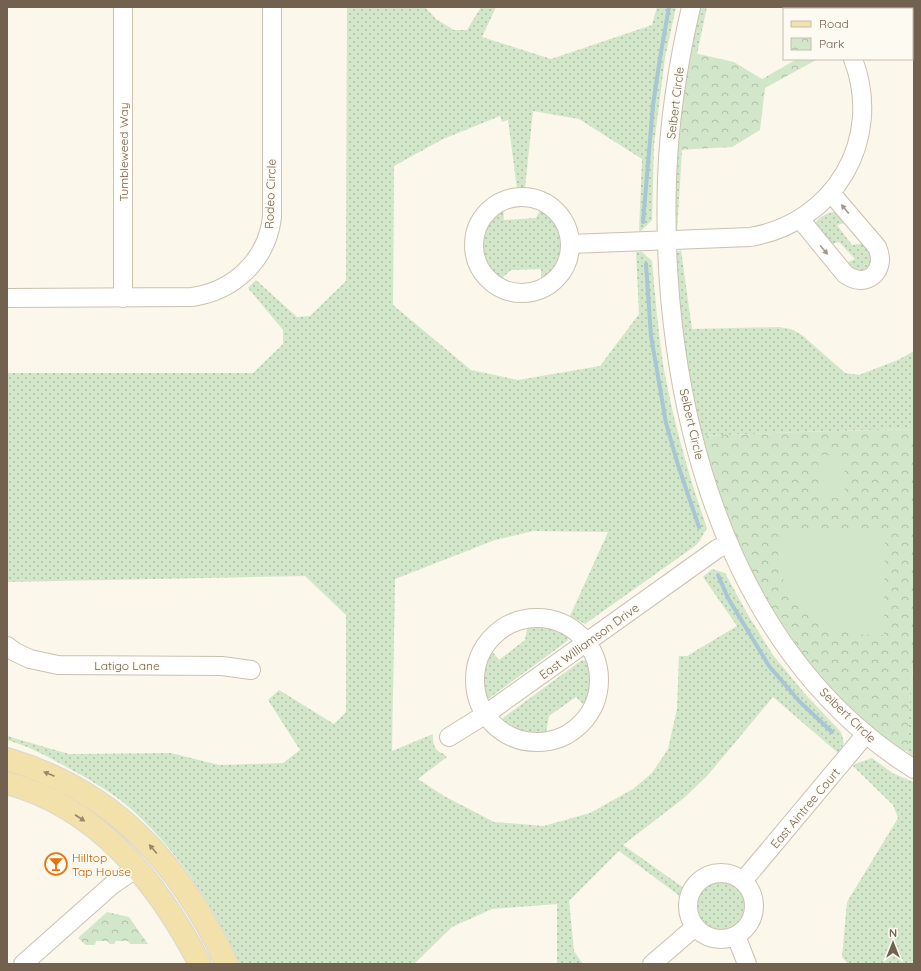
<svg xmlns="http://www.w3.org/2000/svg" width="921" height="971" viewBox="0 0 921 971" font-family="Quicksand,sans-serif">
  <defs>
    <pattern id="grass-dots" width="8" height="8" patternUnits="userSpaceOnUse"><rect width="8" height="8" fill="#d2e7ca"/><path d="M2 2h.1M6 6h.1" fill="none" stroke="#afbfa6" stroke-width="1.8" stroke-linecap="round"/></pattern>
    <pattern id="park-crowns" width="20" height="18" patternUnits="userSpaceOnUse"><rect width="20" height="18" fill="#d2e7ca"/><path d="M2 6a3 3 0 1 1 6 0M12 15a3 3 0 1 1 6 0" fill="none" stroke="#afbfa6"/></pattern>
  </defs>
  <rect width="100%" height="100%" fill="#fbf7ea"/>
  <g fill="url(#grass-dots)">
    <path d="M 347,7 L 425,7 L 436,19 L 454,30 L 467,30 L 481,7 L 496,7 L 482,37 L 551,59 L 652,25 L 657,7 L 676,7 L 665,58 L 654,145 L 652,220 L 641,231 L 639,231 L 642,159 L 579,119 L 533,111 L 525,188 L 517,189 L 508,120 L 502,122 L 500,116 L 443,139 L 394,166 L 393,305 L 471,370 L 518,380 L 600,366 L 639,314 L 636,252 L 642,252 L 652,261 C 655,295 658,330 663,364 C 673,420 688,474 707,528 L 699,542 L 695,546 L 585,624 L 570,616 L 608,532 L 533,531 L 495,540 L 395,579 L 392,751 L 433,734 C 432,743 435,752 444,754 L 447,757 L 418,779 L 444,796 L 494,822 L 544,826 L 590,813 L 633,789 L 652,773 L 668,749 L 677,709 L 679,656 L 687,656 L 737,626 L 703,577 L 712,569 L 725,573 L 748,615 L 773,655 L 806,695 L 841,732 L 844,743 L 838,753 L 773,697 L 707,776 L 684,798 L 623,845 L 684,888 L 681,897 L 619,851 L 569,901 L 574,951 L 583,964 L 557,964 L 557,904 L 492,909 L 452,927 L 414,964 L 240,964 C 213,904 174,845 124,803 C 106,789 85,777 65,766 C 46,756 28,746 7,740 L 7,736 L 69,754 L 171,753 L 219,765 L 283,763 L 300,750 L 268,700 L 279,690 L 334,724 L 346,712 L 346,615 L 305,576 L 7,582 L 7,373 L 253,373 L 283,344 L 283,330 L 248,288 L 256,280 L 297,317 L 310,316 L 346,281 Z"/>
    <path d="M 699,7 L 707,7 L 697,54 L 690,52 Z"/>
    <path d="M 677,150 L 682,150 L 677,232 L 676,231 L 674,194 Z"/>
    <path d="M 542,206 C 567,220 570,240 559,265 C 556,273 550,280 541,281 L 541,269 L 511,270 L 500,280 L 497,280 C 491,274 485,268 482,260 C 474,241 482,213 503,207 L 504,220 L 536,218 Z"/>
    <path d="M 833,212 L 839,213 L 849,222 L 837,225 L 852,245 L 866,243 L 875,263 L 860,276 L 844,264 L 855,259 L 839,242 L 827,245 L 815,225 C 817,217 826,214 833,212 Z"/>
    <path d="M 681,250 L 692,329 L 779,327 L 791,329 L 802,335 L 845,373 L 859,375 L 898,360 L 914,351 L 914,429 L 799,432 L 702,436 L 686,359 L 675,253 Z"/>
    <path d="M 528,624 C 541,623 556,626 567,634 L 568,640 L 566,642 L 488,699 L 486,699 C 478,688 481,659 492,651 L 499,660 L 525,640 Z"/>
    <path d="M 582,660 L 588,661 C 594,671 593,697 584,705 L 576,697 L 549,716 L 546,733 C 536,736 512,730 503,723 L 503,718 Z"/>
    <path d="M 914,662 L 914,760 L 907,751 L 910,691 Z"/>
    <path d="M 872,758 L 894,774 L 914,782 L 914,964 L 848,964 L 842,957 L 847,902 L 898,818 L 893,805 L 853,766 L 855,764 Z"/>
    <circle cx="721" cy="906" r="28"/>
  </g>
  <g fill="url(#park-crowns)">
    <path d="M 690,52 L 734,62 L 762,79 L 797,59 L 818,59 L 765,88 L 760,130 L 732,147 L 677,150 L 684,89 Z"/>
    <path d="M 914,429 L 914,662 L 910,691 L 908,750 L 902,752 L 853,712 L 806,660 L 759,589 L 725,511 L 702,436 L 799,432 Z"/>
    <path d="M 107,912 L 129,917 L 148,944 L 130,944 L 128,941 L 116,941 L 114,944 L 110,944 L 107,941 L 96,941 L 95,945 L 86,945 L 78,938 Z"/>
  </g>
  <g fill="#d2e7ca">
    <path d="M 822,455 L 844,456 L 845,498 L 822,498 Z"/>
    <path d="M 870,528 L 870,531 L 879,531 L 883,535 L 883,543 L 885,543 L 884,635 C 873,635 861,635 850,633 C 837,630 825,623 814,616 C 806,610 796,604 791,595 C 779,576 776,551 779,529 Z"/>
  </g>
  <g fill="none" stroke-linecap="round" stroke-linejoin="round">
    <g stroke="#a8c6d3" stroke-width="4">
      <path d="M 887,9 L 890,7"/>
      <path d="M 643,222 L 653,105 L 660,58 L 669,7"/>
      <path d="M 646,264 L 651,336 L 666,423 L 678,465 L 699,527"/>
      <path d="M 718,575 L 728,598 L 769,666 L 800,702 L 832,732"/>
    </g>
    <g stroke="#ccc0b1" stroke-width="20">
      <g id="minor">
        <path d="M 691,7 C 678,63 669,121 667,179 C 660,393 720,648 914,769"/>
        <path d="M 816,7 L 818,9"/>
        <circle cx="522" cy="245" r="48"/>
        <path d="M 800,219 L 845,274 C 866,290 888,271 877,247 L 831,193"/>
        <path d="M 570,244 L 750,237 C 834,223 884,140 853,59"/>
        <path d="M 7,298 L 192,297 C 234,291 267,260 272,217 L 272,7"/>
        <path d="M 123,298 L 123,7"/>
        <circle cx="537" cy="680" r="62"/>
        <path d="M 7,646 L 15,652 L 30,659 L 58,665 L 222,666 L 251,670"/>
        <path d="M 449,737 L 486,714 L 717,549 L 728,543"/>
        <circle cx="721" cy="906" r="33"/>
        <path d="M 743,881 L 866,734"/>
        <path d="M 736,936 L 747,964"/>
        <path d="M 23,964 L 112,885 L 137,868"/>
        <path d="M 652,964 L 695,927"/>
      </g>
    </g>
    <g stroke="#dbd6d2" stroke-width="24">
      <g id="major">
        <path d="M 7,759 C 115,791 180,864 227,964"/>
        <path d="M 7,783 C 99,808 158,883 200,964"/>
      </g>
    </g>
    <use href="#minor" stroke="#fff" stroke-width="18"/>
    <use href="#major" stroke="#f2e1aa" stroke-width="22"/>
  </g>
  <defs><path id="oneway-solid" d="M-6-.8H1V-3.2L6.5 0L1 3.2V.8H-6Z"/></defs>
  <g fill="#a4988d">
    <use href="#oneway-solid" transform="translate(845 209) rotate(-130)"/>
    <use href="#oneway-solid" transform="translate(824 250) rotate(50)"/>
  </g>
  <g fill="#99876b">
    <use href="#oneway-solid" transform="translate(49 774) rotate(-157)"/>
    <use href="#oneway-solid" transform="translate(80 818) rotate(33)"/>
    <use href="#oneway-solid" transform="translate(153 849) rotate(-131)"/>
  </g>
  <defs>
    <g id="bar-ring" transform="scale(1.15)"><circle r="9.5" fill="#fdfaf1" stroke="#e8710a" stroke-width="1.5"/><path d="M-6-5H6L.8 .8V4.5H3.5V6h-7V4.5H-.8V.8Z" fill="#e8710a"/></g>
  </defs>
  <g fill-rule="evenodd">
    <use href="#bar-ring" x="56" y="864"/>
  </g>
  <g text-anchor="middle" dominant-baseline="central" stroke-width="3" stroke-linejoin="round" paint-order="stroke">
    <g font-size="12" fill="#736150" stroke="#fdfaf1">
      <text transform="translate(675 103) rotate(-83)">Seibert Circle</text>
      <text transform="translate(123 152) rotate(-90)">Tumbleweed Way</text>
      <text transform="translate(270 194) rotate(-88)">Rodeo Circle</text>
      <text transform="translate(692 424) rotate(77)">Seibert Circle</text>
      <text transform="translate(589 641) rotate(-36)">East Williamson Drive</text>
      <text x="127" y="665">Latigo Lane</text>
      <text transform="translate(848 715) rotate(44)">Seibert Circle</text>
      <text transform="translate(805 808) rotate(-50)">East Aintree Court</text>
    </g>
    <g font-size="12" fill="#c56008" stroke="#fdfaf1" text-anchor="start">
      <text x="72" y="857">Hilltop<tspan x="72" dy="14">Tap House</tspan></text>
    </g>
  </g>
  <rect width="921" height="971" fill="none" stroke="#736150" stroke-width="16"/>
  <rect x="783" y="8" width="130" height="52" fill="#fdfaf1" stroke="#c6bdb1"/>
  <rect x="791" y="21" width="20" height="6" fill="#f2e1aa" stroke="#c6bdb1"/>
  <text x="819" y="28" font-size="12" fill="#736150">Road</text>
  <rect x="791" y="38" width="20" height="12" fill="url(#park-crowns)" stroke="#c6bdb1"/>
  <text x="819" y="48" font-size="12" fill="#736150">Park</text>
  <g transform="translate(893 943)" stroke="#fdfaf1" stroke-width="3" paint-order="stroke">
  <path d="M0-3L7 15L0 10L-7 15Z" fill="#736150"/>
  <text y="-6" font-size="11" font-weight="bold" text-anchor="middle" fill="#736150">N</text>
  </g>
</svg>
